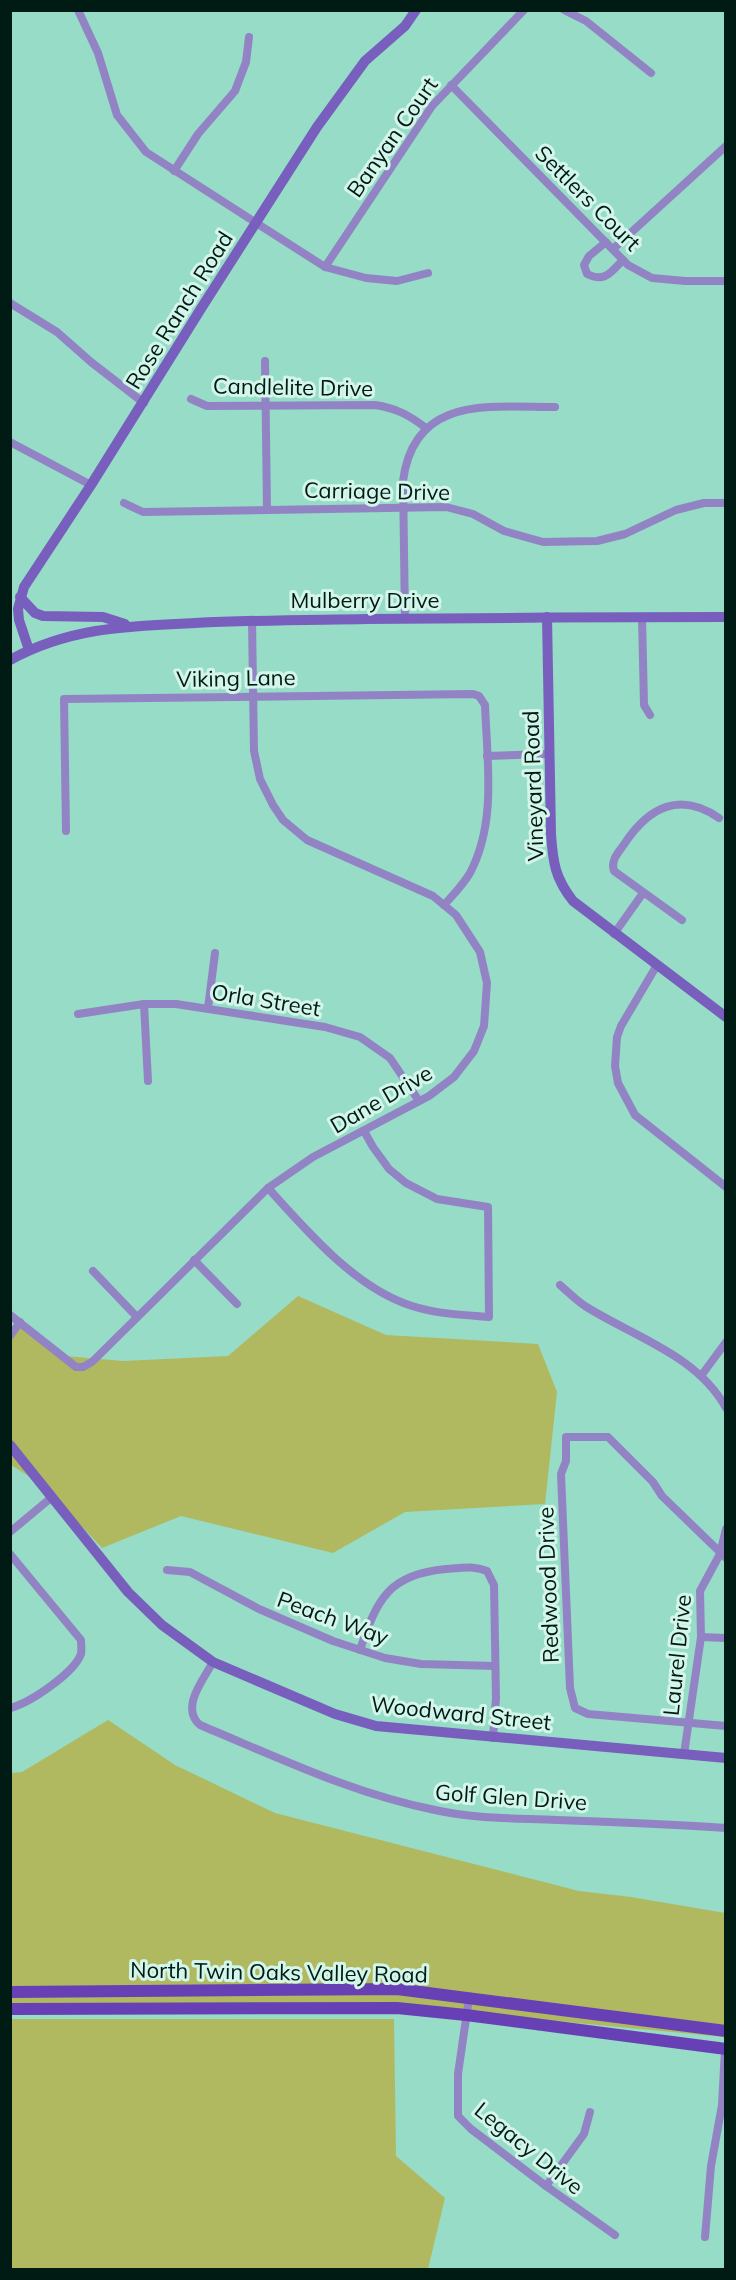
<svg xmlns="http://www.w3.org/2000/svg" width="736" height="2280" viewBox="0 0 736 2280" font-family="Mulish,sans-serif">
  <rect width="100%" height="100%" fill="#96dcc7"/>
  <g fill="#b0b960">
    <path d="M 298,1296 L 386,1335 L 538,1344 L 557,1392 L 545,1504 L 405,1512 L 333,1553 L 181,1516 L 102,1548 L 43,1485 L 11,1465 L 11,1336 L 20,1323 L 65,1356 L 123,1361 L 228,1356 Z"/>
    <path d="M 108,1720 L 175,1765 L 275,1813 L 579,1891 L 631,1897 L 725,1913 L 725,2037 L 396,2006 L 11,2015 L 11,1773 L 22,1772 Z"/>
    <path d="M 11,2019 L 394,2019 L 396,2156 L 445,2198 L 428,2269 L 11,2269 Z"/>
  </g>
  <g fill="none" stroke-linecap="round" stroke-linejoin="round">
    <g stroke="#9284c4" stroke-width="8">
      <path d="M 78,10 L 98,53 L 117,115 L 146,152 L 325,267 L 366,278 L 397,281 L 428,273"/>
      <path d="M 564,10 L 586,21 L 651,73"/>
      <path d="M 451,85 L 628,265 L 652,278 L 685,281 L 726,281"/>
      <path d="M 174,171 L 198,134 L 235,91 L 246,62 L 249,37"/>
      <path d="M 606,242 L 589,256 L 584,265 L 587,274 C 605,283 611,272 623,260"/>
      <path d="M 613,249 L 726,146"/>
      <path d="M 325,267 L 432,106 L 524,10"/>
      <path d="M 10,303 L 57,332 L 91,362 L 144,403"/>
      <path d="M 265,361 L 267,509"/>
      <path d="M 191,399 L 207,406 L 375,405 C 396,408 409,415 426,428"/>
      <path d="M 10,442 L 91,485"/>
      <path d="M 124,503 L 143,512 L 446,507 L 473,514 L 504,531 L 543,542 L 597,541 L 625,534 L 676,510 L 704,503 L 726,503"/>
      <path d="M 642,617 L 644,705 L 650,715"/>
      <path d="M 405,619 L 403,481 C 414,395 489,407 555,407"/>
      <path d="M 487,756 L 549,754"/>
      <path d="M 66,831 L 64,699 L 473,694 L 479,696 L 485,705 C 487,761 497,822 470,873 C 463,885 453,895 444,905"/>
      <path d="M 682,920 L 614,871 C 610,860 619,852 625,843 C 649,807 680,791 719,818"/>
      <path d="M 614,934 L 643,893"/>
      <path d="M 657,965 L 621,1026 L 617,1037 L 615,1066 L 618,1083 L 635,1115 L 726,1187"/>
      <path d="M 144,1004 L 148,1081"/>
      <path d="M 208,1008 L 215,953"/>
      <path d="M 78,1014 L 144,1004 L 176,1004 L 325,1027 L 360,1037 L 390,1058 L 419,1101"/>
      <path d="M 268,1188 C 307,1231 355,1288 412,1306 C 437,1314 463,1315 489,1317 L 488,1207 L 437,1199 L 406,1183 L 389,1169 L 373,1147 L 364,1131"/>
      <path d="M 194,1260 L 237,1304"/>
      <path d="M 93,1271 L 137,1317"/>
      <path d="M 560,1285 C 568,1292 576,1300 585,1306 C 634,1337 697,1355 726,1408"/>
      <path d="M 10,1315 L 76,1367 L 83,1367 L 92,1362 L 268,1188 L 313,1157 L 429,1096 L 454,1077 L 474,1051 L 484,1026 L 487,983 L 480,952 L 456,915 L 433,896 L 307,840 L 283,820 L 273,805 L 260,779 L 254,751 L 252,620"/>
      <path d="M 10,1336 L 20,1322"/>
      <path d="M 701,1376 L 726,1342"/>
      <path d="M 10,1532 L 52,1497"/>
      <path d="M 10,1554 L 81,1640 C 81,1644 82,1649 81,1654 C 74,1673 30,1703 10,1708"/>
      <path d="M 726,1558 L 662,1496 L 653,1482 L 608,1437 L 566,1437 L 566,1461 L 561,1474 L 570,1688 L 575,1708 L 588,1714 L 726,1726"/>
      <path d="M 167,1570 L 190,1572 L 259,1609 L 333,1641 L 385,1658 L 421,1664 L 495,1666"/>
      <path d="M 701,1637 L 726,1638"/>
      <path d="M 360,1650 C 377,1599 389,1574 446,1569 C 461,1568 473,1565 487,1571 L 494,1585 L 496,1698 L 493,1738"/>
      <path d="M 213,1662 C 203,1680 180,1708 200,1725 C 277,1757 353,1794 435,1810 C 475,1819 516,1818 557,1820 C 613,1822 669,1824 726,1828"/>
      <path d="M 684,1754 L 701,1637 L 700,1591 L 720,1554 L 726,1529"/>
      <path d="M 469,1998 L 458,2074 L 458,2116 L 471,2129 L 546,2186 L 615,2235"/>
      <path d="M 546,2186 L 584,2134 L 590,2112"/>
      <path d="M 705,2237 L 711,2166 L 722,2105 L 725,2049"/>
    </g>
    <g stroke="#785fbd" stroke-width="10">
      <path d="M 20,597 L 35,613 L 43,616 L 103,617 L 125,624"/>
      <path d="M 547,617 L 551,834 C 553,863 555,878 573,901 L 726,1017"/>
      <path d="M 29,650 L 19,620 L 18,609 L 24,587 L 91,485 L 202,307 L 317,127 L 365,61 L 405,26 L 416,10"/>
      <path d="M 10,660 C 70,627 129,626 195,623 C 252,620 310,620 367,619 C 487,618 606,617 726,617"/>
      <path d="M 10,1445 L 128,1592 L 162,1625 L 213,1662 L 335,1714 L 376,1726 L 726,1758"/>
    </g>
    <g stroke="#6740b6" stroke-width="12">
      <path d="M 10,1992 L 397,1989 L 726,2031"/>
      <path d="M 10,2009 L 397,2008 L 466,2015 L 726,2049"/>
    </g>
  </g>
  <g text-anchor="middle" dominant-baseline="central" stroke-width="6" stroke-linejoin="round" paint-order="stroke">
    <g font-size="22" fill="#001b14" stroke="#d3f5ea">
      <text transform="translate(392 137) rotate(-55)">Banyan Court</text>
      <text transform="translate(588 198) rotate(45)">Settlers Court</text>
      <text transform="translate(179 310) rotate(-58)">Rose Ranch Road</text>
      <text transform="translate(293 387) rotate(1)">Candlelite Drive</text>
      <text transform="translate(377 491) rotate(1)">Carriage Drive</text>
      <text x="365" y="600">Mulberry Drive</text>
      <text transform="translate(236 678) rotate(-1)">Viking Lane</text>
      <text transform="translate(533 786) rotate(-92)">Vineyard Road</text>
      <text transform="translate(266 1000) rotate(9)">Orla Street</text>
      <text transform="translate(381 1099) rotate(-30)">Dane Drive</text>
      <text transform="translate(548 1585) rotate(-92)">Redwood Drive</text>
      <text transform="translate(333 1618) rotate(20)">Peach Way</text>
      <text transform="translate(677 1655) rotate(-84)">Laurel Drive</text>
      <text transform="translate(461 1713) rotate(6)">Woodward Street</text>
      <text transform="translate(511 1797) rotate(4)">Golf Glen Drive</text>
      <text transform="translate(279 1972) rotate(1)">North Twin Oaks Valley Road</text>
      <text transform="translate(529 2148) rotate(39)">Legacy Drive</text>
    </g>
  </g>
  <rect width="736" height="2280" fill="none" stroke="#001b14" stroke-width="24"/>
</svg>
